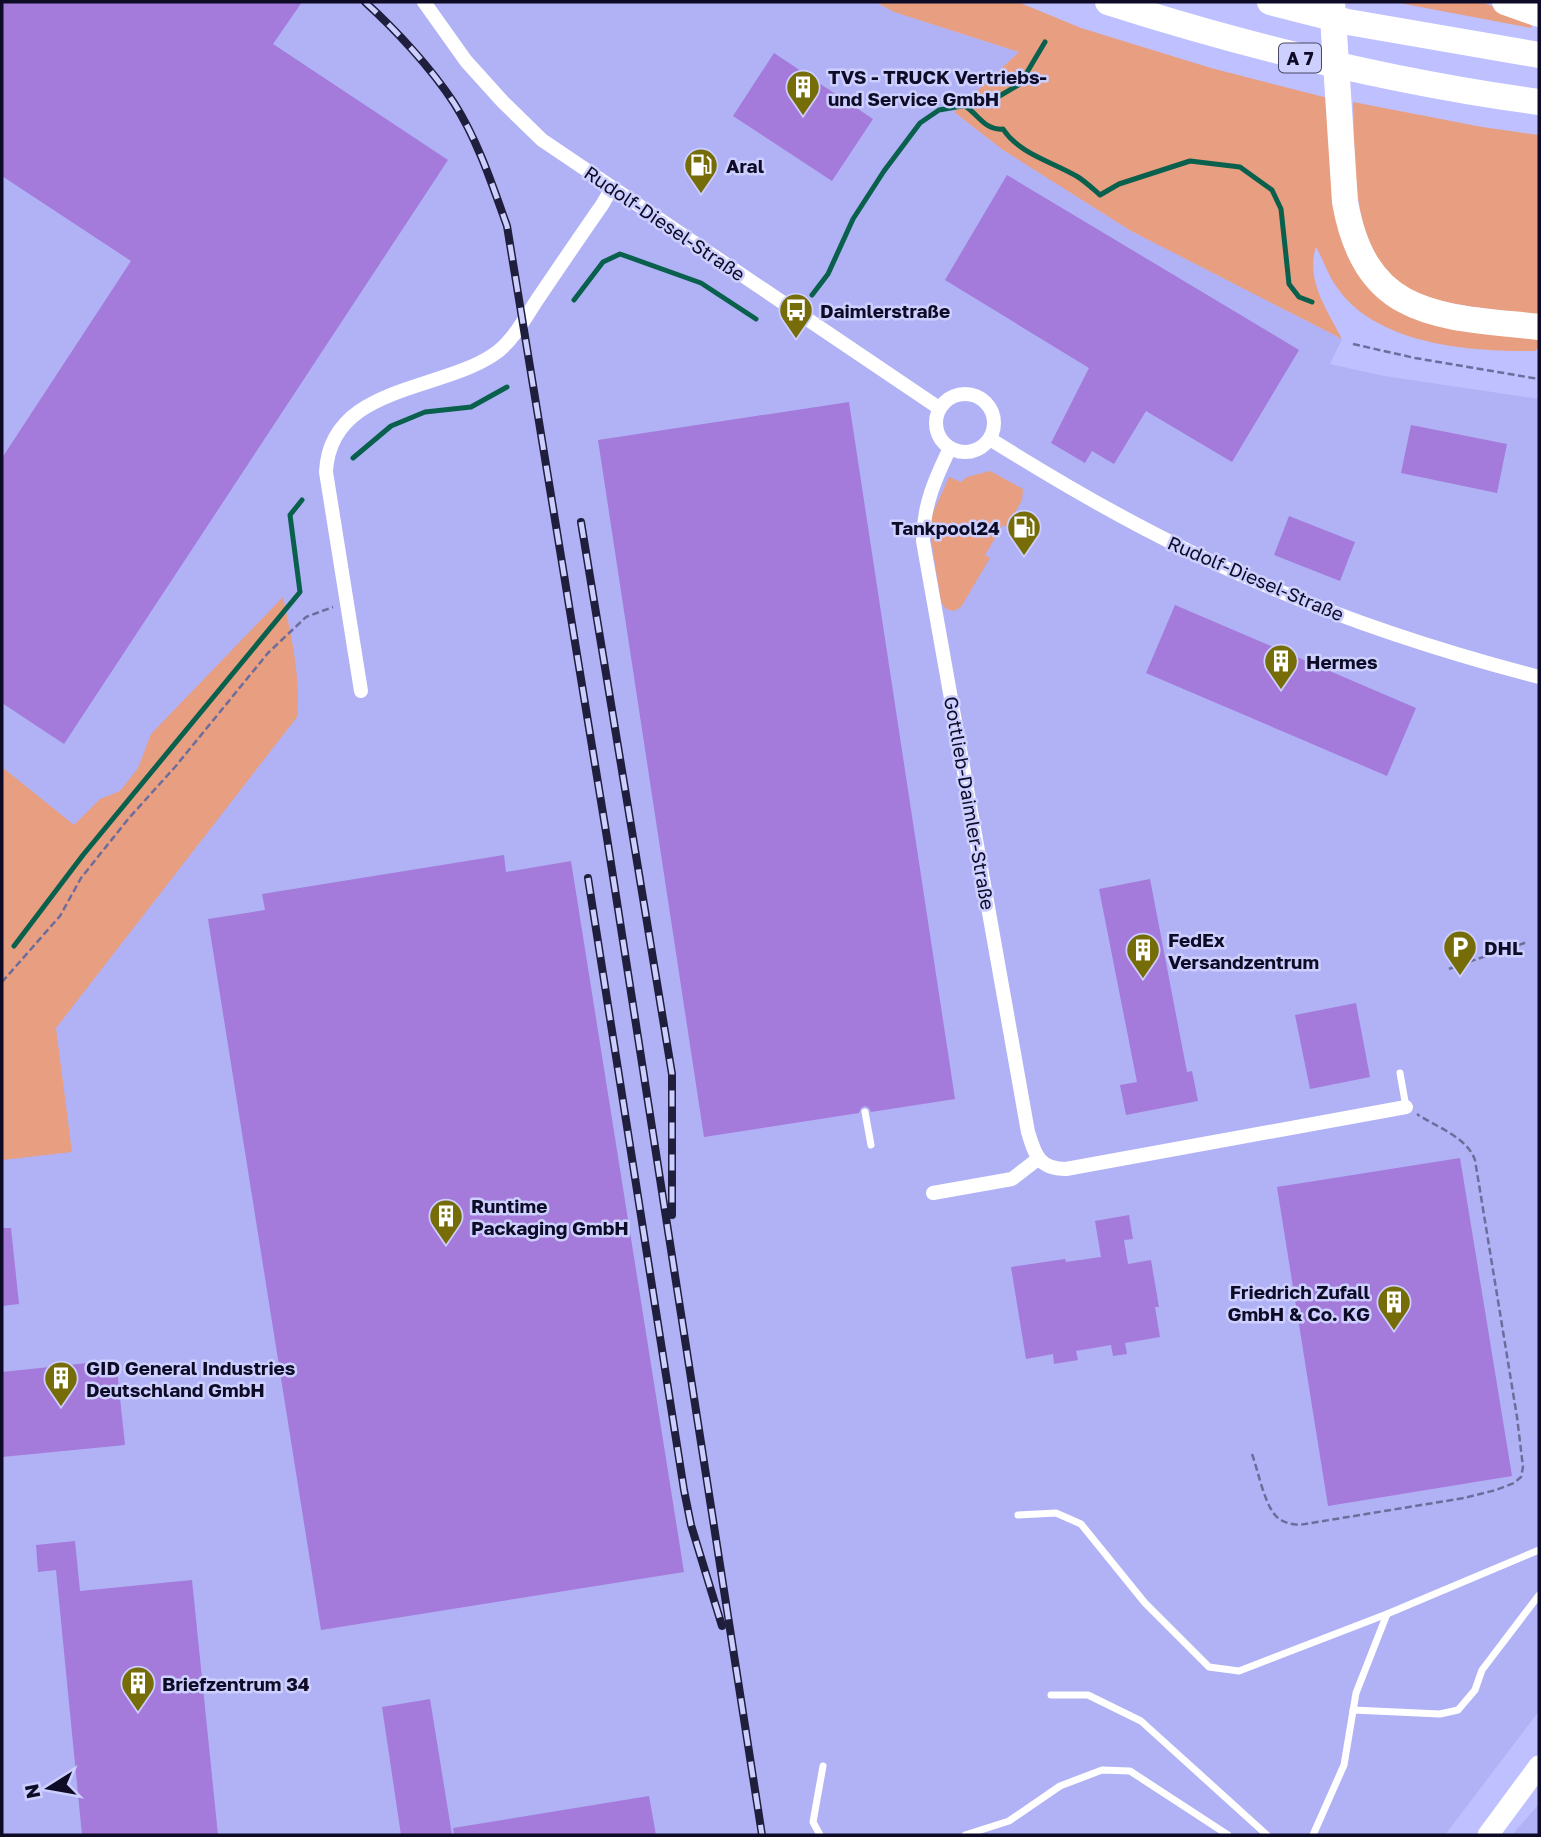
<svg xmlns="http://www.w3.org/2000/svg" width="1541" height="1837" viewBox="0 0 1541 1837" font-family="'Golos Text',sans-serif">
  <rect width="100%" height="100%" fill="#bec0ff"/>
  <g fill="#b0b2f5">
    <path d="M 2,2 L 876,2 L 894,12 L 1019,52 L 955,113 L 1003,150 L 1131,231 L 1342,339 L 1330,364 L 1384,376 L 1539,399 L 1539,1711 L 1445,1835 L 2,1835 Z"/>
    <path d="M 1539,1804 L 1539,1835 L 1512,1835 Z"/>
  </g>
  <g fill="#e89e80">
    <path d="M 876,2 L 1018,2 L 1081,28 L 1211,68 L 1328,98 L 1358,272 L 1539,338 L 1539,347 L 1535,351 C 1471,352 1375,345 1336,286 C 1328,275 1323,259 1316,247 C 1305,280 1328,311 1342,339 L 1131,231 L 1003,150 L 954,112 L 1019,52 L 894,12 Z"/>
    <path d="M 1394,2 L 1481,2 L 1533,21 L 1531,28 Z"/>
    <path d="M 1353,102 L 1482,127 L 1539,135 L 1539,315 C 1504,310 1467,308 1433,299 C 1347,274 1356,173 1353,102 Z"/>
    <path d="M 990,471 L 1023,489 L 1022,500 L 1007,527 L 1003,525 L 985,555 L 990,558 L 961,607 L 954,611 L 946,609 L 941,602 L 931,538 L 932,515 L 949,477 L 961,482 L 967,477 Z"/>
    <path d="M 283,597 C 291,636 301,676 297,717 L 56,1028 L 72,1152 L 2,1160 L 2,767 L 74,825 L 100,799 L 120,791 L 138,768 L 151,734 Z"/>
  </g>
  <g fill="none" stroke-linecap="round" stroke-linejoin="round">
    <g stroke="#09604c" stroke-width="5">
      <path d="M 965,106 C 978,114 985,131 1003,129 C 1019,154 1053,162 1078,177 C 1086,182 1093,189 1100,195 L 1119,184 L 1190,161 L 1240,167 L 1272,190 L 1281,209 L 1289,284 L 1299,297 L 1312,302"/>
      <path d="M 812,295 L 828,274 L 853,219 L 884,171 L 920,123 L 939,110 L 991,101 L 1020,84 L 1045,42"/>
      <path d="M 574,300 L 603,262 L 620,254 L 701,283 L 756,319"/>
      <path d="M 353,458 L 391,426 L 425,412 L 471,407 L 507,387"/>
      <path d="M 14,946 L 83,855 L 300,592 L 290,515 L 302,500"/>
    </g>
  </g>
  <g fill="#a47adb">
    <path d="M 2,2 L 302,2 L 273,44 L 448,160 L 64,744 L 2,703 L 2,458 L 131,261 L 2,176 Z"/>
    <path d="M 774,53 L 873,119 L 832,181 L 733,116 Z"/>
    <path d="M 1007,175 L 1299,350 L 1232,462 L 1146,411 L 1114,464 L 1092,451 L 1085,463 L 1051,443 L 1089,368 L 945,280 Z"/>
    <path d="M 849,402 L 955,1099 L 871,1112 L 869,1108 L 865,1106 L 861,1108 L 859,1113 L 704,1137 L 598,440 Z"/>
    <path d="M 1411,425 L 1507,444 L 1497,493 L 1401,473 Z"/>
    <path d="M 1289,516 L 1355,542 L 1340,581 L 1274,555 Z"/>
    <path d="M 1175,605 L 1416,708 L 1387,776 L 1146,673 Z"/>
    <path d="M 504,855 L 506,872 L 571,861 L 684,1572 L 321,1630 L 208,919 L 265,910 L 262,894 Z"/>
    <path d="M 1150,879 L 1187,1072 L 1192,1071 L 1198,1101 L 1126,1115 L 1120,1085 L 1137,1082 L 1099,889 Z"/>
    <path d="M 1356,1003 L 1370,1077 L 1310,1089 L 1295,1015 Z"/>
    <path d="M 1460,1158 L 1512,1476 L 1328,1506 L 1277,1187 Z"/>
    <path d="M 1129,1215 L 1133,1239 L 1124,1240 L 1128,1264 L 1151,1260 L 1159,1307 L 1155,1307 L 1160,1337 L 1125,1343 L 1127,1354 L 1113,1356 L 1111,1345 L 1076,1351 L 1078,1360 L 1054,1364 L 1053,1354 L 1026,1359 L 1011,1267 L 1065,1259 L 1066,1262 L 1101,1257 L 1095,1221 Z"/>
    <path d="M 2,1228 L 11,1228 L 19,1304 L 2,1306 Z"/>
    <path d="M 116,1360 L 125,1445 L 2,1457 L 2,1372 Z"/>
    <path d="M 75,1541 L 80,1591 L 192,1580 L 218,1835 L 82,1835 L 56,1570 L 38,1572 L 36,1545 Z"/>
    <path d="M 430,1699 L 452,1835 L 401,1835 L 382,1707 Z"/>
    <path d="M 649,1796 L 656,1835 L 454,1835 L 453,1828 Z"/>
  </g>
  <g fill="none" stroke-linecap="round" stroke-linejoin="round">
    <g stroke="#6d6d9b" stroke-width="2.5" stroke-dasharray="7 3.5" stroke-linecap="butt">
      <path d="M 1353,344 L 1415,358 L 1539,379"/>
      <path d="M 1449,969 C 1475,959 1501,952 1527,942"/>
      <path d="M 2,982 L 60,916 L 81,878 L 129,818 L 175,767 L 268,653 L 306,617 L 333,607"/>
      <path d="M 1252,1454 C 1258,1470 1265,1508 1278,1518 C 1284,1523 1291,1524 1299,1525 L 1464,1498 L 1496,1490 L 1514,1483 L 1521,1477 L 1523,1467 L 1517,1417 L 1475,1160 C 1467,1137 1436,1127 1417,1114"/>
    </g>
    <g stroke="#fff" stroke-width="7">
      <path d="M 1400,1073 L 1406,1107"/>
      <path d="M 865,1112 L 871,1145"/>
      <path d="M 1018,1515 L 1056,1513 L 1081,1524 L 1145,1603 L 1209,1667 L 1239,1671 L 1387,1614"/>
      <path d="M 1051,1695 L 1088,1695 L 1141,1721 L 1267,1835"/>
      <path d="M 1353,1710 L 1440,1714 L 1458,1710 L 1475,1690 L 1482,1670 L 1539,1595"/>
      <path d="M 820,1835 L 813,1822 L 823,1766"/>
      <path d="M 965,1835 L 1009,1821 L 1060,1786 L 1102,1770 L 1130,1771 L 1228,1835"/>
      <path d="M 1313,1835 L 1344,1765 L 1356,1693 L 1387,1614 L 1539,1550"/>
    </g>
    <g stroke="#fff" stroke-width="14">
      <path d="M 424,2 L 466,61 L 503,102 L 542,140 L 939,408"/>
      <circle cx="965" cy="423" r="29"/>
      <path d="M 990,439 C 1054,479 1120,518 1189,551 C 1301,605 1419,646 1539,677"/>
      <path d="M 950,448 C 935,479 923,506 923,541 L 1028,1132 C 1035,1155 1039,1169 1066,1169 L 1406,1107"/>
      <path d="M 361,691 L 326,472 C 330,386 437,392 493,355 C 513,342 526,316 539,297 C 560,266 581,235 602,205 L 612,188"/>
      <path d="M 933,1193 L 1012,1179 L 1038,1159"/>
    </g>
    <path stroke="#fff" stroke-width="21" d="M 1488,1835 L 1539,1766"/>
    <g stroke="#fff" stroke-width="26">
      <path d="M 1108,2 C 1249,47 1392,82 1539,102"/>
      <path d="M 1270,2 L 1348,22 L 1539,55"/>
      <path d="M 1332,2 L 1345,202 C 1366,320 1440,316 1539,327"/>
      <path d="M 1505,2 L 1539,14"/>
    </g>
    <g stroke="#1f1e3d" stroke-width="8">
      <g id="rail">
        <path d="M 365,2 C 396,30 431,68 454,103 C 478,141 492,184 507,226 L 607,838 L 762,1835"/>
        <path d="M 581,522 L 672,1074 L 672,1215"/>
        <path d="M 588,878 L 684,1490 L 691,1525 L 722,1626"/>
      </g>
    </g>
    <use href="#rail" stroke="#cdcfff" stroke-width="5" stroke-dasharray="16" stroke-linecap="butt"/>
  </g>
  <defs>
    <g id="building-pin" transform="scale(1.75)"><path d="M0 17L-7.5 6A9.5 9.5 0 1 1 7.5 6Z" fill="#776d08" stroke="#cdcfff"/><path d="M-4-6H4V6H1V3H-1V6H-4ZM-2.5-4.3h1.7v1.8h-1.7ZM.8-4.3h1.7v1.8H.8ZM-2.5-1h1.7V.8h-1.7ZM.8-1h1.7V.8H.8Z" fill="#fff"/></g>
    <g id="fuel-pin" transform="scale(1.75)"><path d="M0 17L-7.5 6A9.5 9.5 0 1 1 7.5 6Z" fill="#776d08" stroke="#cdcfff"/><path d="M-5.5-6h7V0h2V4h1.3V-2.5L3-4.5l.8-.8L6-3V5H2.5V1h-1V6h-7ZM-4.2-4.7v3.2H.2V-4.7Z" fill="#fff"/></g>
    <g id="bus-pin" transform="scale(1.75)"><path d="M0 17L-7.5 6A9.5 9.5 0 1 1 7.5 6Z" fill="#776d08" stroke="#cdcfff"/><path d="M-5-6H5V4H4V6H2V4H-2V6H-4V4H-5ZM-3.5-4V0h7V-4ZM-3.5 1.2v1.5H-2V1.2ZM2 1.2v1.5H3.5V1.2Z" fill="#fff"/></g>
    <g id="parking-pin" transform="scale(1.75)"><path d="M0 17L-7.5 6A9.5 9.5 0 1 1 7.5 6Z" fill="#776d08" stroke="#cdcfff"/><path d="M-3.5-5.5H1a3.5 3.5 0 0 1 0 7H-1V5.5H-3.5ZM-1-3.4V-.6H.8a1.4 1.4 0 0 0 0-2.8Z" fill="#fff"/></g>
  </defs>
  <g fill-rule="evenodd">
    <use href="#building-pin" x="803" y="87"/>
    <use href="#fuel-pin" x="701" y="165"/>
    <use href="#bus-pin" x="796" y="310"/>
    <use href="#fuel-pin" x="1024" y="527"/>
    <use href="#building-pin" x="1281" y="661"/>
    <use href="#parking-pin" x="1460" y="947"/>
    <use href="#building-pin" x="1143" y="950"/>
    <use href="#building-pin" x="446" y="1216"/>
    <use href="#building-pin" x="1394" y="1302"/>
    <use href="#building-pin" x="61" y="1378"/>
    <use href="#building-pin" x="138" y="1683"/>
  </g>
  <g text-anchor="middle" dominant-baseline="central" stroke-width="5" stroke-linejoin="round" paint-order="stroke">
    <rect fill="#cdcfff" stroke="#474667" stroke-width="2" x="1279" y="43.5" width="42" height="29" rx="5"/>
    <g font-size="18" font-weight="bold" fill="#0d0b26">
      <text x="1300" y="58">A 7</text>
    </g>
    <g font-size="19" font-weight="bold" fill="#0d0b26" stroke="#cdcfff" text-anchor="start">
      <text x="828" y="76">TVS - TRUCK Vertriebs-<tspan x="828" dy="22">und Service GmbH</tspan></text>
      <text x="726" y="165">Aral</text>
      <text x="820" y="310">Daimlerstraße</text>
      <text x="1000" y="527" text-anchor="end">Tankpool24</text>
      <text x="1306" y="661">Hermes</text>
      <text x="1168" y="939">FedEx<tspan x="1168" dy="22">Versandzentrum</tspan></text>
      <text x="1484" y="947">DHL</text>
      <text x="471" y="1205">Runtime<tspan x="471" dy="22">Packaging GmbH</tspan></text>
      <text x="1370" y="1291" text-anchor="end">Friedrich Zufall<tspan x="1370" dy="22">GmbH &amp; Co. KG</tspan></text>
      <text x="86" y="1367">GID General Industries<tspan x="86" dy="22">Deutschland GmbH</tspan></text>
      <text x="162" y="1683">Briefzentrum 34</text>
    </g>
    <g font-size="19" fill="#0d0b26" stroke="#cdcfff">
      <text transform="translate(665 223) rotate(34)">Rudolf-Diesel-Straße</text>
      <text transform="translate(1256 578) rotate(23)">Rudolf-Diesel-Straße</text>
      <text transform="translate(970 803) rotate(80)">Gottlieb-Daimler-Straße</text>
    </g>
  </g>
  <rect width="1541" height="1837" fill="none" stroke="#0d0b26" stroke-width="7"/>
  <g transform="translate(49 1788) rotate(259)" stroke="#cdcfff" stroke-width="5" paint-order="stroke">
  <path d="M0-5L12 26L0 18L-12 26Z" fill="#0d0b26"/>
  <text y="-10" font-size="19" font-weight="bold" text-anchor="middle" fill="#0d0b26">N</text>
  </g>
</svg>
